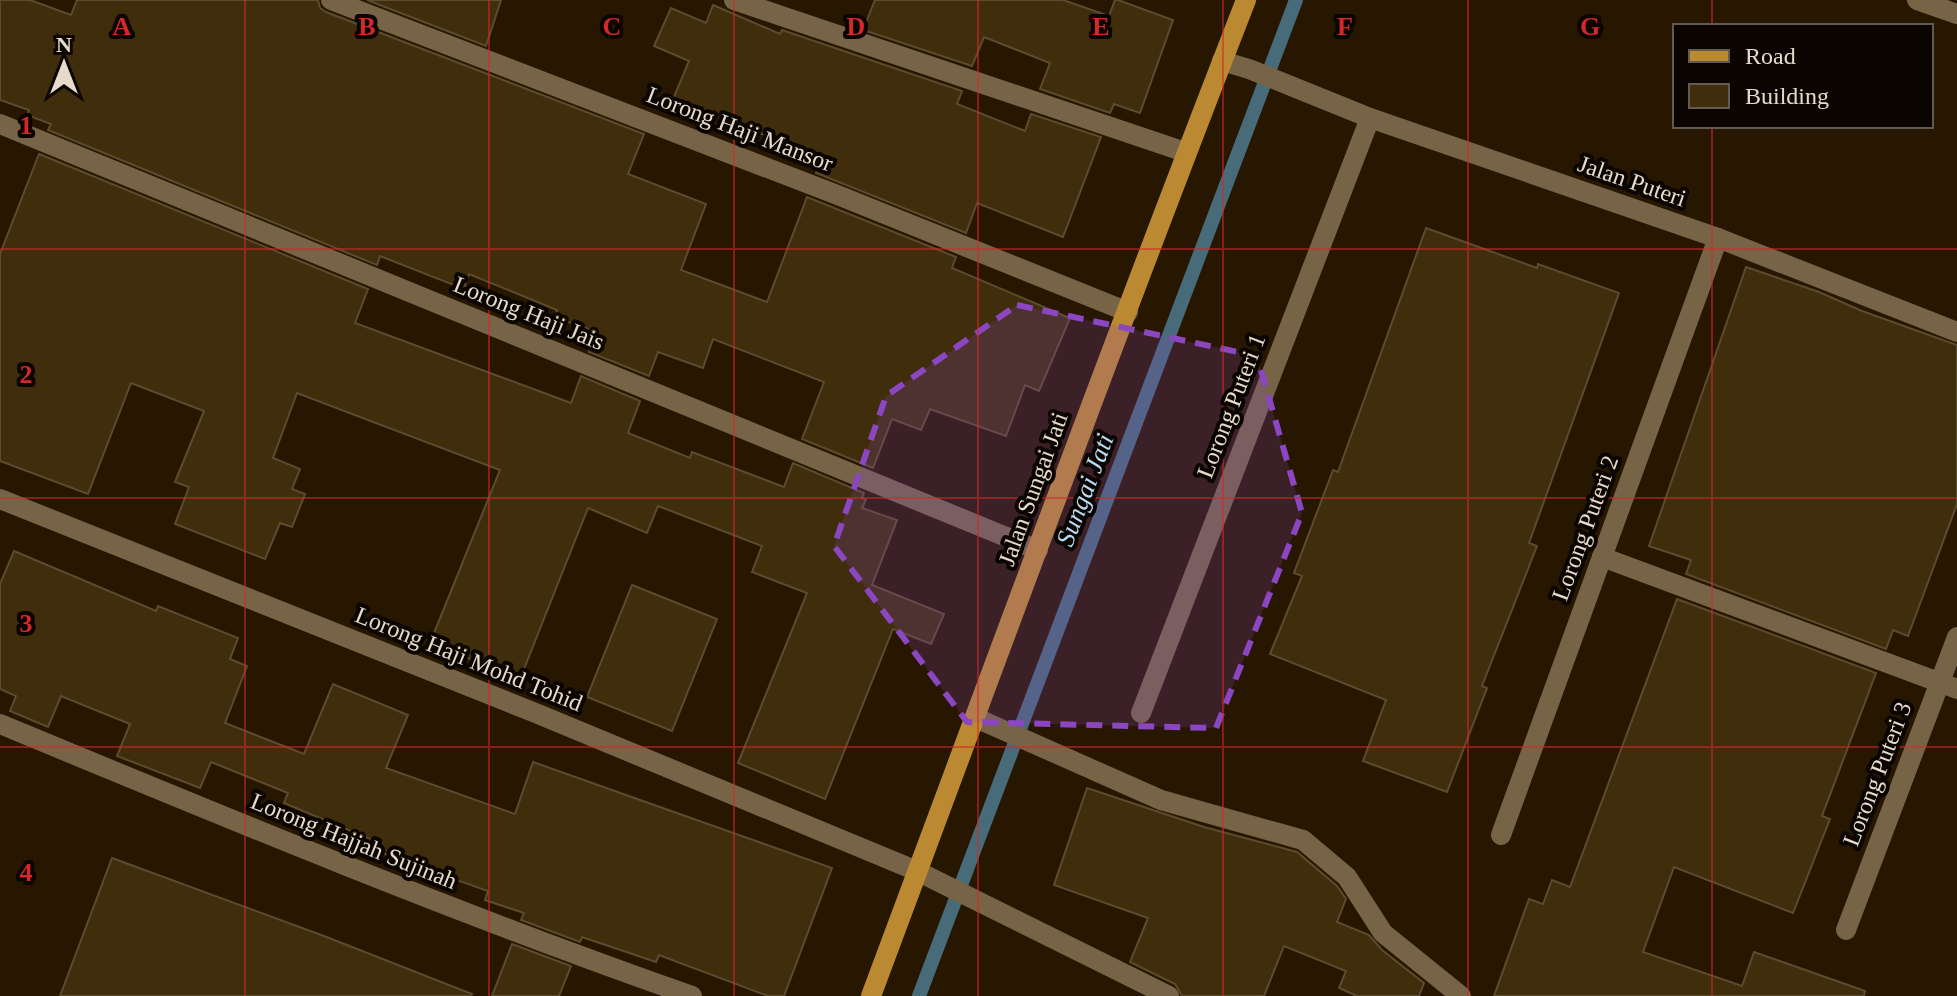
<svg xmlns="http://www.w3.org/2000/svg" width="1957" height="996" viewBox="0 0 1957 996" font-family="Georgia,serif">
  <rect width="100%" height="100%" fill="#271700"/>
  <g fill="none" stroke-linecap="round" stroke-linejoin="round">
    <path stroke="#486b7a" stroke-width="14" d="M 919,996 L 1296,0"/>
  </g>
  <g fill="#3f2d0c" stroke="#5d4b2f" stroke-width="2">
    <path d="M 0,0 L 30,0 L 71,15 L 77,0 L 318,0 L 320,8 L 326,12 L 644,134 L 628,174 L 706,204 L 681,270 L 767,302 L 807,197 L 956,257 L 952,268 L 1070,318 L 1039,391 L 1025,385 L 1006,436 L 930,409 L 921,430 L 892,419 L 873,468 L 802,439 L 824,382 L 713,339 L 703,368 L 658,352 L 649,376 L 589,352 L 597,332 L 554,317 L 557,310 L 469,274 L 464,289 L 380,256 L 377,265 L 48,130 L 51,124 L 27,115 L 29,110 L 0,100 Z"/>
    <path d="M 367,0 L 501,0 L 486,46 Z"/>
    <path d="M 875,0 L 1063,0 L 1109,16 L 1115,0 L 1118,0 L 1173,20 L 1140,113 L 1114,104 L 1110,113 L 1040,89 L 1050,63 L 984,37 L 972,66 L 863,30 Z"/>
    <path d="M 713,5 L 780,34 L 782,30 L 962,91 L 957,104 L 1025,131 L 1031,114 L 1101,137 L 1063,237 L 977,203 L 966,233 L 816,173 L 821,159 L 674,97 L 689,61 L 654,46 L 671,8 L 706,23 Z"/>
    <path d="M 39,154 L 368,289 L 355,323 L 571,403 L 581,376 L 640,401 L 628,433 L 690,458 L 692,452 L 784,487 L 793,463 L 864,493 L 862,498 L 866,500 L 862,508 L 897,520 L 872,585 L 944,614 L 931,644 L 893,629 L 825,799 L 738,763 L 807,593 L 752,572 L 762,546 L 658,506 L 647,533 L 588,508 L 520,679 L 430,643 L 500,470 L 297,393 L 273,458 L 300,469 L 292,489 L 305,494 L 292,527 L 280,523 L 265,559 L 175,524 L 189,487 L 175,482 L 204,411 L 131,383 L 88,494 L 0,461 L 0,254 Z"/>
    <path d="M 1426,228 L 1537,268 L 1538,264 L 1619,293 L 1529,543 L 1537,546 L 1482,686 L 1487,688 L 1447,792 L 1363,761 L 1386,700 L 1270,654 L 1302,576 L 1294,573 L 1333,470 L 1338,472 Z"/>
    <path d="M 1746,267 L 1819,292 L 1862,311 L 1957,345 L 1957,504 L 1908,636 L 1893,630 L 1886,649 L 1686,574 L 1691,560 L 1649,546 Z"/>
    <path d="M 14,551 L 156,611 L 158,606 L 238,638 L 230,659 L 247,666 L 225,723 L 304,754 L 333,684 L 408,715 L 386,768 L 515,814 L 533,762 L 832,868 L 784,996 L 768,996 L 659,955 L 656,962 L 582,937 L 580,942 L 521,920 L 524,913 L 485,900 L 488,891 L 367,848 L 370,839 L 284,803 L 288,793 L 211,762 L 200,788 L 117,756 L 130,724 L 61,696 L 48,727 L 10,711 L 16,696 L 0,689 L 0,584 Z"/>
    <path d="M 632,585 L 717,619 L 672,731 L 587,697 Z"/>
    <path d="M 1677,599 L 1876,673 L 1822,816 L 1830,819 L 1793,913 L 1674,867 L 1643,952 L 1742,986 L 1754,952 L 1865,991 L 1864,996 L 1494,996 L 1529,899 L 1543,904 L 1552,880 L 1570,887 Z"/>
    <path d="M 1087,788 L 1204,827 L 1297,852 L 1337,886 L 1346,899 L 1337,922 L 1369,935 L 1382,950 L 1424,983 L 1419,996 L 1357,996 L 1339,988 L 1346,971 L 1284,946 L 1264,996 L 1182,996 L 1175,984 L 1130,962 L 1148,918 L 1054,885 Z"/>
    <path d="M 112,858 L 324,936 L 472,994 L 471,996 L 60,996 Z"/>
    <path d="M 512,944 L 571,966 L 559,996 L 492,996 Z"/>
  </g>
  <g fill="none" stroke-linecap="round" stroke-linejoin="round">
    <g stroke="#776447" stroke-width="20">
      <path d="M 331,0 L 835,194 L 1128,312"/>
      <path d="M 734,0 L 1185,152"/>
      <path d="M 1917,0 L 1957,14"/>
      <path d="M 1222,61 L 1249,69 L 1370,118 L 1718,238 L 1957,332"/>
      <path d="M 0,124 L 1038,550"/>
      <path d="M 0,499 L 538,714 L 917,871 L 1169,996"/>
      <path d="M 1602,557 L 1957,689"/>
      <path d="M 1141,713 L 1370,118"/>
      <path d="M 976,718 L 1161,800 L 1303,840 L 1347,877 L 1383,933 L 1461,996"/>
      <path d="M 0,724 C 229,819 458,914 692,996"/>
      <path d="M 1501,835 L 1718,238"/>
      <path d="M 1846,930 L 1957,637"/>
    </g>
    <path stroke="#bb8931" stroke-width="20" d="M 871,996 C 995,664 1117,331 1246,0"/>
  </g>
  <path fill="#8b46c1" fill-opacity="0.2" stroke="#8b46c1" stroke-width="6" stroke-dasharray="16 10" stroke-linejoin="round" d="M 1017,305 L 1257,356 L 1302,513 L 1216,728 L 967,722 L 834,546 L 886,396 Z"/>
  <path fill="none" stroke="#d62828" stroke-width="2" stroke-opacity="0.55" d="M 245,0 L 245,996M 489,0 L 489,996M 734,0 L 734,996M 978,0 L 978,996M 1223,0 L 1223,996M 1468,0 L 1468,996M 1712,0 L 1712,26M 1712,126 L 1712,996M 0,249 L 1957,249M 0,498 L 1957,498M 0,747 L 1957,747"/>
  <g text-anchor="middle" dominant-baseline="central" stroke-width="8" stroke-linejoin="round" paint-order="stroke">
    <g font-size="24" fill="#e6dbcb" stroke="#0a0500">
      <text transform="translate(740 129) rotate(21)">Lorong Haji Mansor</text>
      <text transform="translate(1632 181) rotate(19)">Jalan Puteri</text>
      <text transform="translate(529 313) rotate(22)">Lorong Haji Jais</text>
      <text transform="translate(1231 406) rotate(-69)">Lorong Puteri 1</text>
      <text transform="translate(1033 489) rotate(-70)">Jalan Sungai Jati</text>
      <text transform="translate(1585 528) rotate(-70)">Lorong Puteri 2</text>
      <text transform="translate(469 659) rotate(22)">Lorong Haji Mohd Tohid</text>
      <text transform="translate(1877 774) rotate(-69)">Lorong Puteri 3</text>
      <text transform="translate(354 841) rotate(22)">Lorong Hajjah Sujinah</text>
    </g>
    <g font-size="26" font-style="italic" fill="#badcf3" stroke="#0a0500">
      <text transform="translate(1085 490) rotate(-69)">Sungai Jati</text>
    </g>
  </g>
  <g font-size="26" text-anchor="middle" font-weight="bold" fill="#d62828" stroke="#0a0500" stroke-width="8" stroke-linejoin="round" paint-order="stroke">
    <text x="122" y="35">A</text>
    <text x="367" y="35">B</text>
    <text x="612" y="35">C</text>
    <text x="856" y="35">D</text>
    <text x="1101" y="35">E</text>
    <text x="1345" y="35">F</text>
    <text x="1590" y="35">G</text>
    <text x="26" y="134">1</text>
    <text x="26" y="383">2</text>
    <text x="26" y="632">3</text>
    <text x="26" y="881">4</text>
  </g>
  <rect x="1673" y="24" width="260" height="104" fill="#0a0500" stroke="#625b51" stroke-width="2"/>
  <rect x="1689" y="50" width="40" height="12" fill="#bb8931" stroke="#625b51" stroke-width="2"/>
  <text x="1745" y="64" font-size="24" fill="#e6dbcb">Road</text>
  <rect x="1689" y="84" width="40" height="24" fill="#3f2d0c" stroke="#625b51" stroke-width="2"/>
  <text x="1745" y="104" font-size="24" fill="#e6dbcb">Building</text>
  <g transform="translate(64 64)" stroke="#0a0500" stroke-width="6" paint-order="stroke">
  <path d="M0-6L14 30L0 20L-14 30Z" fill="#e6dbcb"/>
  <text y="-12" font-size="22" font-weight="bold" text-anchor="middle" fill="#e6dbcb">N</text>
  </g>
</svg>
